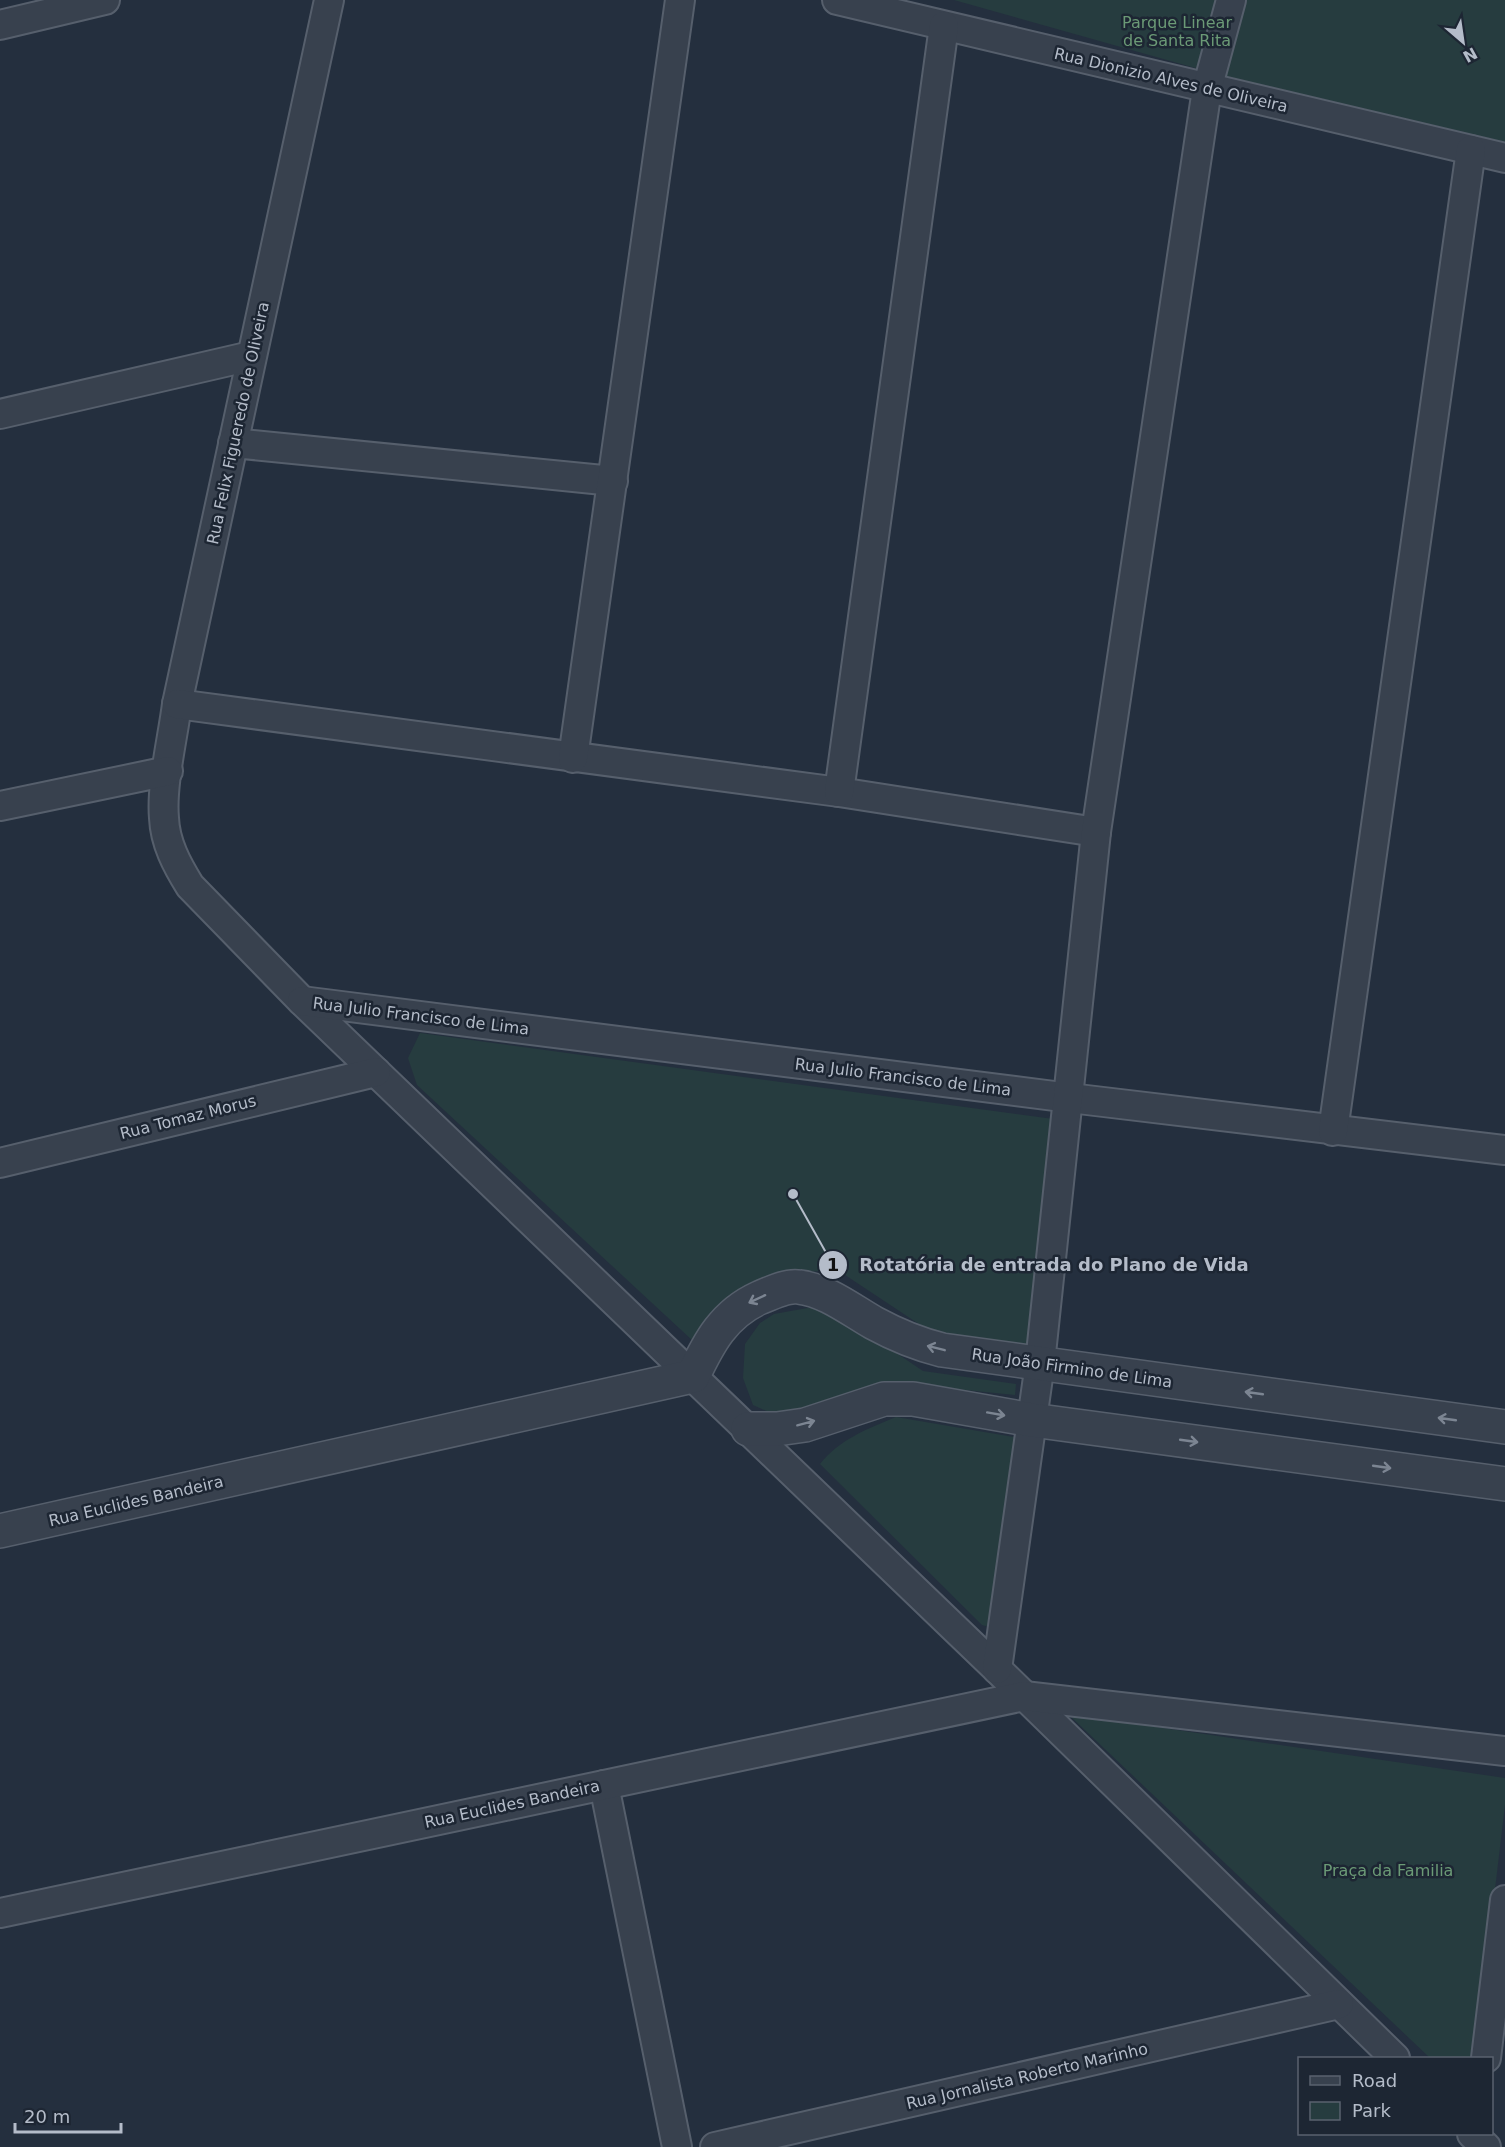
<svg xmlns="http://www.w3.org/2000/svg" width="1505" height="2147" viewBox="0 0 1505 2147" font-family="'DejaVu Sans',sans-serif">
  <rect width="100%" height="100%" fill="#242f3e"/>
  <g fill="#263c3f">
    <path d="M 954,0 L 1217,0 L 1199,69 Z"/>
    <path d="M 1244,0 L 1505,0 L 1505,142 L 1225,76 Z"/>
    <path d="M 420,1033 L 1061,1120 L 1030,1348 L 931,1332 L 836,1269 L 775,1276 L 693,1341 L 417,1085 L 408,1058 Z"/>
    <path d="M 813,1307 L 868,1334 L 923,1371 L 1016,1384 L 1015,1395 L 896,1383 L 780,1417 L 753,1405 L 743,1378 L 745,1344 L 760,1323 L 774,1314 Z"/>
    <path d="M 896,1417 L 1019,1438 L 997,1629 L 982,1625 L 820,1464 C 840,1439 867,1429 896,1417 Z"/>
    <path d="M 1068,1714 L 1505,1778 L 1505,1805 L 1475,2058 L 1430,2058 Z"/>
  </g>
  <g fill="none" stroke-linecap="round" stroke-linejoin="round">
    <g stroke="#565f6c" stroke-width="32">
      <g id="minor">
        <path d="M 329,0 L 177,704 C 173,737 161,785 164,818 C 165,843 177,865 190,886 L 302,1001 L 997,1669 L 1395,2058"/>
        <path d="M 837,0 L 1505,158"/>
        <path d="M 0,25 L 105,0"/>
        <path d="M 0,414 L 251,356"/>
        <path d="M 233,443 L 613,481"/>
        <path d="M 177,704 L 839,792 L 1096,832"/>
        <path d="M 573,758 L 680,0"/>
        <path d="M 839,792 L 944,26"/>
        <path d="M 0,806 L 168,771"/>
        <path d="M 302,1001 L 1070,1098 L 1505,1150"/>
        <path d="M 1333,1131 L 1471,150"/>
        <path d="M 0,1163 L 376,1072"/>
        <path d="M 997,1669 L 1040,1363 L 1096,832 L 1207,89 L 1231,0"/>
        <path d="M 604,1785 L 677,2147"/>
        <path d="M 0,1913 L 1024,1696 L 1505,1751"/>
        <path d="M 1486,2058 L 1505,1900"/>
        <path d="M 1472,2134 L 1486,2147"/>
        <path d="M 715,2147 L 1339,2004"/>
      </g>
    </g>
    <g stroke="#565f6c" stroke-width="36">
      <g id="tertiary">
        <path d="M 748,1429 L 777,1429 L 805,1425 L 884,1399 L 913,1399 L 1032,1420 L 1505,1484"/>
        <path d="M 0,1531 L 693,1376 C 709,1342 724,1314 759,1298 C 771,1293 787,1285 799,1287 C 826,1290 851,1310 874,1323 C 896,1335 918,1344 942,1350 L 1505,1427"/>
      </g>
    </g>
    <use href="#minor" stroke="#38414e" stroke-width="28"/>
    <use href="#tertiary" stroke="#38414e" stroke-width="33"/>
  </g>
  <defs><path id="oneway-shaft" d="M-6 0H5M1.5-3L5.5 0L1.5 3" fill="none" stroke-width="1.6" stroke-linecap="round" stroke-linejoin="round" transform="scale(1.5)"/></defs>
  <g stroke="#7c8592">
    <use href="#oneway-shaft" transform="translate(757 1299) rotate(155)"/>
    <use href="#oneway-shaft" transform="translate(936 1348) rotate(-166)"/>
    <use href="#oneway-shaft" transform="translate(1254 1393) rotate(-172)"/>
    <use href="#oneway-shaft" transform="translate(996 1414) rotate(10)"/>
    <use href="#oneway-shaft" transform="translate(1447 1419) rotate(-172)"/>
    <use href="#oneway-shaft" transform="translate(806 1423) rotate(-15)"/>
    <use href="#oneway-shaft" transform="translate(1189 1441) rotate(8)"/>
    <use href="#oneway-shaft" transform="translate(1382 1467) rotate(8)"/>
  </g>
  <g text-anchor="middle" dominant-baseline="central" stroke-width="5" stroke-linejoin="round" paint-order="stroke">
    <g font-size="16" fill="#6b9a76" stroke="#1d2633">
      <text x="1177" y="22">Parque Linear<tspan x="1177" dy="18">de Santa Rita</tspan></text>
      <text x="1388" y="1870">Praça da Familia</text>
    </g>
    <g font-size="16" fill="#b4bcc9" stroke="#1d2633">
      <text transform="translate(1171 80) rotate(13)">Rua Dionizio Alves de Oliveira</text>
      <text transform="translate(238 423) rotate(-78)">Rua Felix Figueredo de Oliveira</text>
      <text transform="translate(421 1016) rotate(7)">Rua Julio Francisco de Lima</text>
      <text transform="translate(903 1077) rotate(7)">Rua Julio Francisco de Lima</text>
      <text transform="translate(188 1117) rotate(-14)">Rua Tomaz Morus</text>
      <text transform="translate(1072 1368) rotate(8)">Rua João Firmino de Lima</text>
      <text transform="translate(136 1501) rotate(-13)">Rua Euclides Bandeira</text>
      <text transform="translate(512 1804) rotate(-12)">Rua Euclides Bandeira</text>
      <text transform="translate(1027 2076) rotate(-13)">Rua Jornalista Roberto Marinho</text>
    </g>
  </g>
  <path fill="none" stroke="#b4bcc9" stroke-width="2" d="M793 1194L833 1265"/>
  <g fill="#b4bcc9" stroke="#1d2633" stroke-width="2">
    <circle cx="793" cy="1194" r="6"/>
    <circle cx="833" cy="1265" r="15"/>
  </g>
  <g font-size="18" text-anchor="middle" font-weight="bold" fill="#111">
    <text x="833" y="1271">1</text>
  </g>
  <g font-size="18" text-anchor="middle" font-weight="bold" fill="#b4bcc9" stroke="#1d2633" stroke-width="5" stroke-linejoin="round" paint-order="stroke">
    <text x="1054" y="1271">Rotatória de entrada do Plano de Vida</text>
  </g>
  <rect x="1298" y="2057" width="195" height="78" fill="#1d2633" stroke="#59626f" stroke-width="1.5"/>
  <rect x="1310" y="2076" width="30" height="9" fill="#38414e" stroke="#59626f" stroke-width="1.5"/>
  <text x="1352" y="2087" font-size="18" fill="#b4bcc9">Road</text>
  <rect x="1310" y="2102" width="30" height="18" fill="#263c3f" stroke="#59626f" stroke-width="1.5"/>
  <text x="1352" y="2117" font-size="18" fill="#b4bcc9">Park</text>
  <g transform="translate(1463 42) rotate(151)" stroke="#1d2633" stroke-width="4.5" paint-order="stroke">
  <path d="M0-4.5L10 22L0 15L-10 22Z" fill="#b4bcc9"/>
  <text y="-9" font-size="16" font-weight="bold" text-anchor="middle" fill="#b4bcc9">N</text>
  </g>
  <path d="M15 2123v9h106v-9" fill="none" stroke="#b4bcc9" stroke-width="3"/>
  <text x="24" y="2123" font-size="18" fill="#b4bcc9" stroke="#1d2633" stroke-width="4.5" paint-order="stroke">20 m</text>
</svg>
